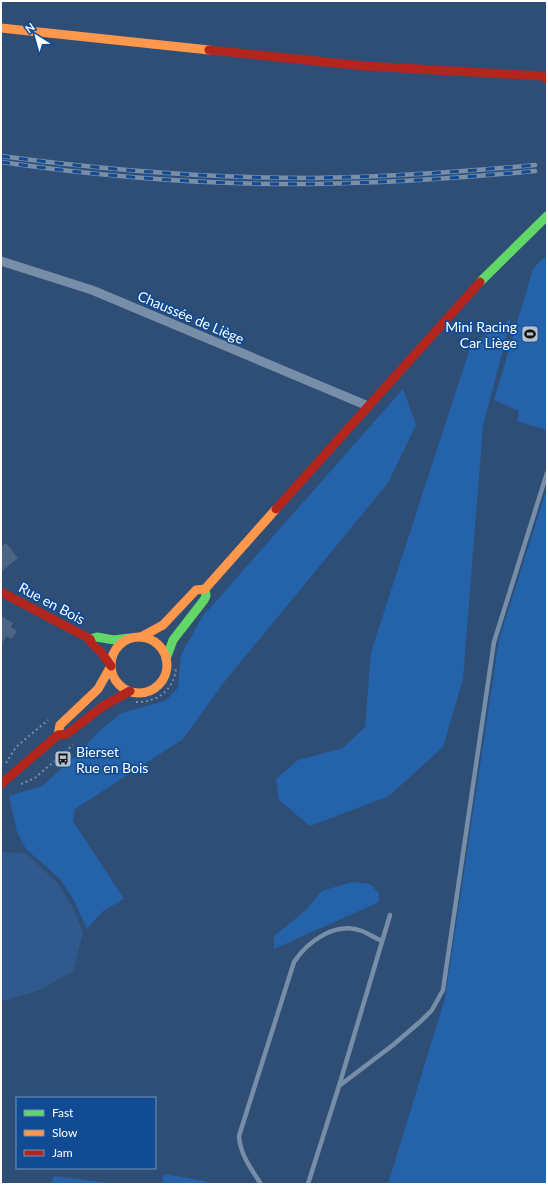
<svg xmlns="http://www.w3.org/2000/svg" width="548" height="1185" viewBox="0 0 548 1185" font-family="Lato,sans-serif">
  <rect width="100%" height="100%" fill="#2e4e76"/>
  <g fill="#2462aa">
    <path d="M 547,256 L 547,430 L 517,421 L 519,411 L 494,400 L 533,269 L 541,260 Z"/>
    <path d="M 511,319 L 483,426 L 463,679 L 443,747 L 389,796 L 310,826 L 279,800 L 276,779 L 298,760 L 343,748 L 365,727 L 371,652 L 471,345 Z"/>
    <path d="M 403,389 L 416,425 L 388,483 L 225,681 L 183,739 L 75,809 L 73,821 L 124,899 L 103,911 L 87,929 L 75,902 L 60,879 L 26,849 L 17,832 L 9,796 L 42,786 L 81,751 L 97,733 L 121,713 L 165,701 L 178,688 L 181,655 L 202,617 Z"/>
    <path d="M 547,488 L 547,1184 L 388,1184 L 445,998 L 499,639 Z"/>
    <path d="M 352,882 L 370,884 L 379,893 L 379,902 L 274,949 L 274,936 L 305,911 L 322,891 Z"/>
    <path d="M 164,1174 L 206,1181 L 209,1184 L 162,1184 Z"/>
    <path d="M 54,1176 L 109,1183 L 109,1184 L 51,1184 Z"/>
  </g>
  <path fill="#305a8e" d="M 1,852 L 26,853 L 59,885 L 74,910 L 83,933 L 73,971 L 40,990 L 1,1001 Z"/>
  <g fill="#4c6585">
    <path d="M 6,543 L 18,558 L 1,572 L 1,547 Z"/>
    <path d="M 1,616 L 13,623 L 11,627 L 17,631 L 12,639 L 6,636 L 1,647 Z"/>
  </g>
  <g fill="none" stroke-linecap="round" stroke-linejoin="round">
    <g stroke="#778ea9" stroke-width="2" stroke-dasharray="2 3" stroke-linecap="butt">
      <path d="M 136,702 C 157,703 175,689 176,667"/>
      <path d="M 6,763 L 16,747 L 48,720"/>
      <path d="M 21,784 L 35,778 L 73,745"/>
    </g>
    <g stroke="#778ea9" stroke-width="4.5">
      <path d="M 339,1086 L 393,1045 L 421,1021 L 432,1010 L 443,990 L 494,642 L 547,473"/>
      <path d="M 261,1184 C 251,1169 240,1154 239,1136 L 294,962 C 308,941 336,921 362,931 C 369,934 375,938 382,941"/>
      <path d="M 308,1184 L 339,1086 L 390,915"/>
    </g>
    <path stroke="#778ea9" stroke-width="9" d="M 1,261 L 92,290 L 368,406"/>
    <g stroke="#63d668" stroke-width="9">
      <path d="M 480,282 L 547,216"/>
      <path d="M 90,639 L 97,637 L 114,640 L 129,638"/>
      <path d="M 166,659 L 173,640 L 204,600 L 206,596 L 205,589"/>
    </g>
    <g stroke="#ff974d" stroke-width="9">
      <path d="M 1,28 L 209,50"/>
      <path d="M 141,637 L 163,625 L 196,590 L 205,589 L 276,509"/>
      <circle cx="139" cy="665" r="28"/>
      <path d="M 58,735 L 60,725 L 98,689 L 111,666"/>
    </g>
    <g stroke="#b3261e" stroke-width="9">
      <path d="M 209,50 L 365,66 L 542,76 L 547,79"/>
      <path d="M 276,509 L 480,282"/>
      <path d="M 1,592 L 90,639 L 92,644 L 101,652 L 111,666"/>
      <path d="M 1,784 L 58,735 L 67,734 L 103,706 L 130,691"/>
    </g>
    <g stroke="#798ea9" stroke-width="4.5">
      <g id="rail">
        <path d="M 1,156 C 104,170 207,178 311,178 C 386,177 460,172 535,165"/>
        <path d="M 1,162 C 104,177 208,185 312,184 C 386,183 461,178 535,171"/>
      </g>
    </g>
    <use href="#rail" stroke="#114b93" stroke-width="3" stroke-dasharray="9" stroke-linecap="butt"/>
  </g>
  <defs>
    <g id="stadium-square" transform="scale(0.9)"><rect x="-9" y="-9" width="18" height="18" rx="4" fill="#b6c1cf" stroke="#114b93"/><path d="M0-5a6.5 5 0 1 0 0 10a6.5 5 0 1 0 0-10ZM-3.5-1.8h7v3.6h-7Z" fill="#111"/></g>
    <g id="bus-square" transform="scale(0.9)"><rect x="-9" y="-9" width="18" height="18" rx="4" fill="#b6c1cf" stroke="#114b93"/><path d="M-5-6H5V4H4V6H2V4H-2V6H-4V4H-5ZM-3.5-4V0h7V-4ZM-3.5 1.2v1.5H-2V1.2ZM2 1.2v1.5H3.5V1.2Z" fill="#111"/></g>
  </defs>
  <g fill-rule="evenodd">
    <use href="#stadium-square" x="530" y="334"/>
    <use href="#bus-square" x="63" y="759"/>
  </g>
  <g text-anchor="middle" dominant-baseline="central" stroke-width="3.5" stroke-linejoin="round" paint-order="stroke">
    <g font-size="14" fill="#fff" stroke="#114b93">
      <text transform="translate(191 317) rotate(23)">Chaussée de Liège</text>
      <text transform="translate(52 603) rotate(28)">Rue en Bois</text>
    </g>
    <g font-size="14" fill="#fff" stroke="#114b93" text-anchor="end">
      <text x="517" y="326">Mini Racing<tspan x="517" dy="16">Car Liège</tspan></text>
      <text x="76" y="751" text-anchor="start">Bierset<tspan x="76" dy="16">Rue en Bois</tspan></text>
    </g>
  </g>
  <rect width="548" height="1185" fill="none" stroke="#ffffff" stroke-width="4"/>
  <rect x="16" y="1097" width="140" height="72" fill="#114b93" stroke="#7093be"/>
  <rect x="24" y="1110" width="20" height="6" fill="#63d668" stroke="#7093be"/>
  <text x="52" y="1117" font-size="12" fill="#ffffff">Fast</text>
  <rect x="24" y="1130" width="20" height="6" fill="#ff974d" stroke="#7093be"/>
  <text x="52" y="1137" font-size="12" fill="#ffffff">Slow</text>
  <rect x="24" y="1150" width="20" height="6" fill="#b3261e" stroke="#7093be"/>
  <text x="52" y="1157" font-size="12" fill="#ffffff">Jam</text>
  <g transform="translate(36 36) rotate(323)" stroke="#114b93" stroke-width="3" paint-order="stroke">
  <path d="M0-3L7 15L0 10L-7 15Z" fill="#ffffff"/>
  <text y="-6" font-size="11" font-weight="bold" text-anchor="middle" fill="#ffffff">N</text>
  </g>
</svg>
